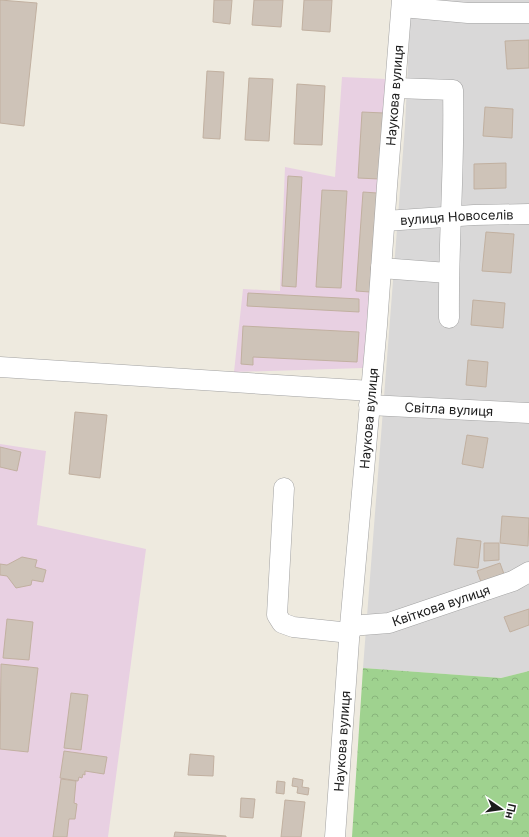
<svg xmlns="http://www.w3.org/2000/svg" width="529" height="837" viewBox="0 0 529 837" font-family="Inter,sans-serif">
  <defs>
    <pattern id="forest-crowns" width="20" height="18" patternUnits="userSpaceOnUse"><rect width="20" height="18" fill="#9fd28f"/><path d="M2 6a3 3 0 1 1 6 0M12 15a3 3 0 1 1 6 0" fill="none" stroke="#88b47b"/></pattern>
  </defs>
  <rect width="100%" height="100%" fill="#eeeadf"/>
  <path fill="#d9d8d8" d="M 411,0 L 529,0 L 529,671 L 501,678 L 363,668 L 405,126 Z"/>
  <g fill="#e8d0e2">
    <path d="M 342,77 L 386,79 L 385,114 L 363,368 L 234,372 L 243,289 L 280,291 L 285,167 L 335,177 Z"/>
    <path d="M 0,444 L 46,451 L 37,525 L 146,549 L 108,837 L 0,837 Z"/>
  </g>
  <path fill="url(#forest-crowns)" d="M 363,668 L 501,678 L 529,671 L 529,837 L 352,837 Z"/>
  <g fill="#cec3b8" stroke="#c1b0a0">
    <path d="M 0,0 L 37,3 L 24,126 L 0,123 Z"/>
    <path d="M 214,0 L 232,0 L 230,24 L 213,22 Z"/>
    <path d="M 254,0 L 283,0 L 281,27 L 252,25 Z"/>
    <path d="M 304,0 L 332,0 L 330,32 L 302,30 Z"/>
    <path d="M 529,40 L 529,68 L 507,69 L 505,41 Z"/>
    <path d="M 207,71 L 224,72 L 220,139 L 203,138 Z"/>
    <path d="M 249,78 L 273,79 L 269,141 L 245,140 Z"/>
    <path d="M 297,84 L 325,86 L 322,145 L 294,144 Z"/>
    <path d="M 485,107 L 513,109 L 512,138 L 483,136 Z"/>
    <path d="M 362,112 L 384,113 L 379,179 L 358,178 Z"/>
    <path d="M 506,163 L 506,188 L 474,189 L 474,164 Z"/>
    <path d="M 288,176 L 302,177 L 296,287 L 282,286 Z"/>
    <path d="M 322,190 L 347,191 L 341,288 L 316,287 Z"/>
    <path d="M 363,192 L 377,193 L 370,292 L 356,291 Z"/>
    <path d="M 486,232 L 514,234 L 511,273 L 482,271 Z"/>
    <path d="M 248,293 L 359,299 L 359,312 L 247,306 Z"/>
    <path d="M 473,300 L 505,303 L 503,328 L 471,325 Z"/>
    <path d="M 243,326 L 359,332 L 357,362 L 253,357 L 253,365 L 241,364 Z"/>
    <path d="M 468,360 L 488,362 L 486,387 L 466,385 Z"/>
    <path d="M 75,412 L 107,415 L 100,478 L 69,474 Z"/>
    <path d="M 467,435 L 488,438 L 483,468 L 462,464 Z"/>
    <path d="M 0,447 L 21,452 L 17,471 L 0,467 Z"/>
    <path d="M 502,516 L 529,518 L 528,546 L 500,543 Z"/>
    <path d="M 457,538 L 481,541 L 478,568 L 454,565 Z"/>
    <path d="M 484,543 L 499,543 L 499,560 L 484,561 Z"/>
    <path d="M 22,557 L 37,560 L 35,567 L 46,570 L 43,582 L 32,580 L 31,585 L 16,588 L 7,576 L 0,575 L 0,564 L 7,565 Z"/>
    <path d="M 500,563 L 504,574 L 481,582 L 477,571 Z"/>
    <path d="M 529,609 L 529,625 L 510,632 L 504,617 Z"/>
    <path d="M 7,619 L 33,622 L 29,660 L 3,658 Z"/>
    <path d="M 1,664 L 38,668 L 28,752 L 0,749 Z"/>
    <path d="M 71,693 L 88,695 L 81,750 L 64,748 Z"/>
    <path d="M 64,751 L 107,757 L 104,774 L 85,771 L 85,775 L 83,774 L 82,778 L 79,777 L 78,781 L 60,778 Z"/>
    <path d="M 190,754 L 214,756 L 213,776 L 188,775 Z"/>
    <path d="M 293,778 L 303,780 L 302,787 L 309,788 L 308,795 L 297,793 L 298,787 L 292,786 Z"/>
    <path d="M 61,779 L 76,781 L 74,803 L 77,804 L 75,819 L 69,819 L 67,837 L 53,837 Z"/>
    <path d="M 277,781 L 285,782 L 284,794 L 276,793 Z"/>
    <path d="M 241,798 L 255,799 L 253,818 L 240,817 Z"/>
    <path d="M 285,800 L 305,802 L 301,837 L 281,837 Z"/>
    <path d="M 175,832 L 226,836 L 226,837 L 174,837 Z"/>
  </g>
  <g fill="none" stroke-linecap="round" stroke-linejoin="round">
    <g stroke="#a2a2a2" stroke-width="21">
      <g id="minor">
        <path d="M 402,7 L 468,13 L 529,13"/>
        <path d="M 396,88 L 453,90 C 455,166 448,242 449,318"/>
        <path id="s1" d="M 385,221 L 474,215 L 529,214"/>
        <path d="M 381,268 L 448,273"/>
        <path d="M 0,367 L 371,391"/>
        <path id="s2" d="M 369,405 L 529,413"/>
        <path d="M 284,488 L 277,615 L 282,623 L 293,627 L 350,633"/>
        <path id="s3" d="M 350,626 L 389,623 L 513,581 L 529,572"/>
        <path id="s4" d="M 335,837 L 350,626 L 377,325 L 387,186 L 402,0"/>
      </g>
    </g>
    <use href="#minor" stroke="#fff" stroke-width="20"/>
  </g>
  <g text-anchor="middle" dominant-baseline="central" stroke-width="4" stroke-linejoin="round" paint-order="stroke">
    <g font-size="13" fill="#1b1b1b" stroke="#fff">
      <text stroke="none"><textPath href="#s4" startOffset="744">Наукова вулиця</textPath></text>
      <text stroke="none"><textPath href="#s1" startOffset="72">вулиця Новоселів</textPath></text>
      <text stroke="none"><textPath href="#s2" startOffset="80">Світла вулиця</textPath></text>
      <text stroke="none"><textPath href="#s4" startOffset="420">Наукова вулиця</textPath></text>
      <text stroke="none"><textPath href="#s3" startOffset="94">Квіткова вулиця</textPath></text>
      <text stroke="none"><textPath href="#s4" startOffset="96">Наукова вулиця</textPath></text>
    </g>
  </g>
  <g transform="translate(501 809) rotate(103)" stroke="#ffffff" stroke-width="3" paint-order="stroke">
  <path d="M0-3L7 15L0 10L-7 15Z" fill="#1b1b1b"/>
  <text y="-6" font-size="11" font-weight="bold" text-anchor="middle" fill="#1b1b1b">Пн</text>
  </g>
</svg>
